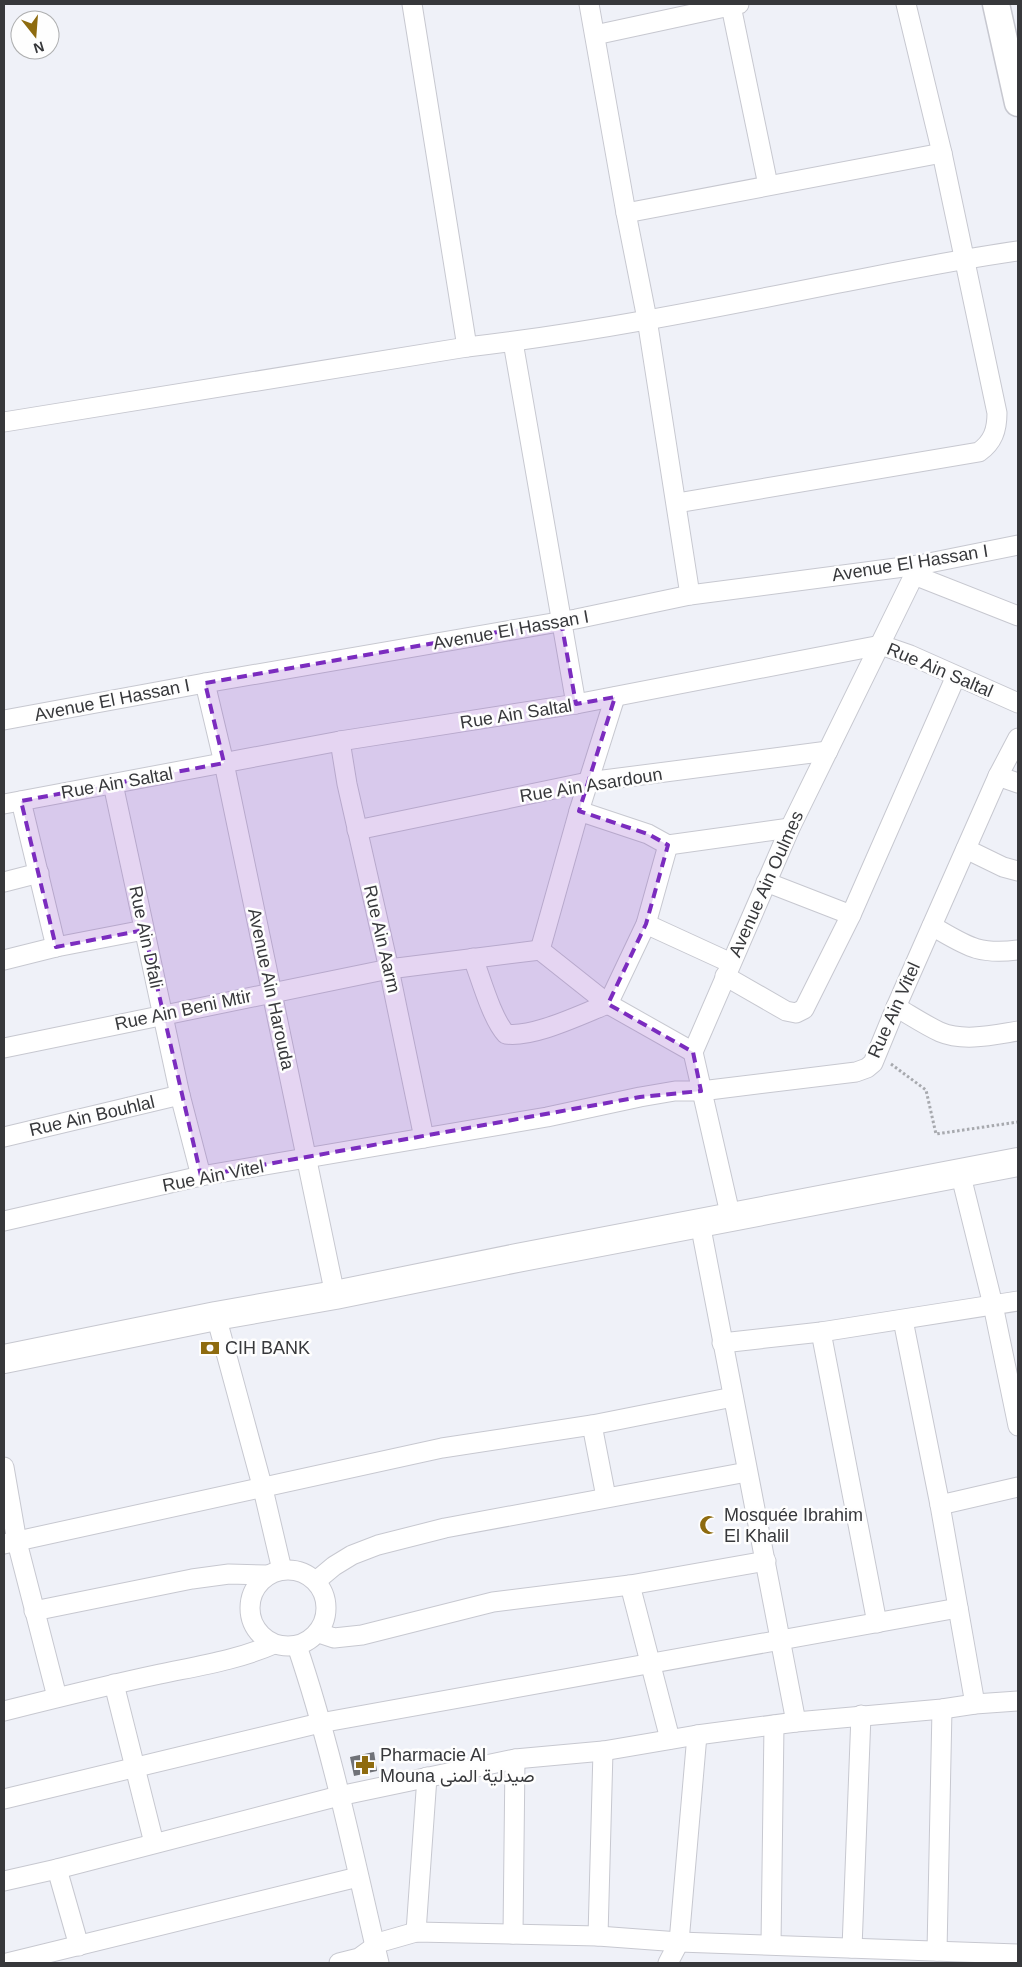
<svg xmlns="http://www.w3.org/2000/svg" width="1022" height="1967" viewBox="0 0 1022 1967" font-family="Arial,Vazirmatn,sans-serif">
  <rect width="100%" height="100%" fill="#eff1f8"/>
  <path fill="#707278" d="M 374,1752 L 377,1771 L 354,1776 L 350,1757 Z"/>
  <g fill="none" stroke-linecap="round" stroke-linejoin="round">
    <g stroke="#c7c8d0" stroke-width="21">
      <g id="street">
        <path d="M 412,4 L 467,347"/>
        <path d="M 589,4 L 626,213 L 647,319 L 690,595"/>
        <path d="M 731,6 L 768,185"/>
        <path d="M 595,35 L 739,4"/>
        <path d="M 626,213 L 942,153"/>
        <path d="M 513,342 L 576,704"/>
        <path d="M 4,422 L 467,347 C 588,333 709,309 829,285 C 892,273 954,260 1018,251"/>
        <path d="M 677,503 L 979,452 C 993,442 997,430 997,413 L 942,153 L 906,4"/>
        <path d="M 914,575 L 1018,616"/>
        <path d="M 205,683 L 224,763 L 335,1295"/>
        <path d="M 4,720 L 205,683 L 576,619 L 690,595 L 919,565 L 1018,545"/>
        <path d="M 340,741 L 347,784 L 389,969 L 424,1138"/>
        <path d="M 998,776 L 1018,783"/>
        <path d="M 113,784 L 180,1095 L 201,1176"/>
        <path d="M 21,801 L 56,947"/>
        <path d="M 4,804 L 340,741 L 576,704 L 881,645 L 910,655 L 1018,703"/>
        <path d="M 579,811 L 648,834 L 668,845 L 790,828"/>
        <path d="M 357,830 L 588,782 L 828,751"/>
        <path d="M 966,849 L 1003,867 L 1018,871"/>
        <path d="M 4,882 L 39,873"/>
        <path d="M 766,882 L 851,915"/>
        <path d="M 646,924 L 731,963"/>
        <path d="M 932,926 C 967,946 977,955 1018,950"/>
        <path d="M 540,950 L 579,811 L 615,697"/>
        <path d="M 540,950 L 608,1004 L 693,1052"/>
        <path d="M 473,958 C 481,979 492,1019 506,1034 C 534,1038 581,1014 608,1004 L 646,924 L 668,845"/>
        <path d="M 4,960 L 56,947 L 144,930"/>
        <path d="M 725,976 L 786,1011 L 796,1013 L 804,1009 L 851,915 L 956,676"/>
        <path d="M 896,1007 C 910,1015 925,1025 940,1032 C 964,1042 993,1035 1018,1031"/>
        <path d="M 4,1048 L 389,969 L 540,950"/>
        <path d="M 4,1137 L 180,1095"/>
        <path d="M 960,1172 L 993,1305 L 1018,1426"/>
        <path d="M 731,1218 L 693,1052 L 790,828 L 919,565"/>
        <path d="M 4,1221 L 201,1176 L 547,1117 L 640,1097 L 675,1091 L 701,1091 L 856,1072 L 867,1068 L 873,1063 L 896,1007 L 998,776 L 1018,738"/>
        <path d="M 700,1223 L 796,1722"/>
        <path d="M 216,1316 L 263,1489 L 282,1570"/>
        <path d="M 903,1320 L 940,1505 L 1018,1487"/>
        <path d="M 821,1332 L 877,1623"/>
        <path d="M 722,1343 L 821,1332 L 1018,1301"/>
        <path d="M 592,1425 L 606,1497"/>
        <path d="M 4,1467 L 17,1542 L 57,1697"/>
        <path d="M 940,1505 L 975,1704"/>
        <path d="M 4,1544 L 442,1448 L 592,1425 L 733,1397"/>
        <circle cx="288" cy="1608" r="38"/>
        <path d="M 316,1581 L 334,1566 L 352,1555 L 378,1545 L 445,1528 L 747,1472"/>
        <path d="M 630,1585 L 670,1739"/>
        <path d="M 34,1611 L 192,1579 L 229,1574 L 267,1575"/>
        <path d="M 319,1633 L 334,1638 L 362,1635 L 493,1602 L 630,1585 L 766,1561"/>
        <path d="M 297,1646 C 332,1749 354,1857 379,1963"/>
        <path d="M 114,1684 L 154,1843"/>
        <path d="M 4,1711 C 56,1698 108,1685 160,1674 C 198,1666 238,1660 274,1644"/>
        <path d="M 4,1799 L 320,1723 L 958,1608"/>
        <path d="M 57,1869 L 79,1946"/>
        <path d="M 4,1881 L 57,1869 L 339,1796 L 515,1759 L 603,1751 L 697,1735 L 796,1722 L 942,1709 L 975,1704 L 1018,1701"/>
        <path d="M 416,1932 L 427,1777"/>
        <path d="M 513,1934 L 515,1759"/>
        <path d="M 598,1936 L 603,1751"/>
        <path d="M 771,1944 L 774,1725"/>
        <path d="M 852,1948 L 861,1715"/>
        <path d="M 937,1951 L 942,1709"/>
        <path d="M 7,1963 L 358,1877"/>
        <path d="M 339,1963 L 359,1958 L 381,1942 L 416,1932 L 598,1936 L 679,1942 L 1018,1954"/>
        <path d="M 668,1963 L 679,1942 L 697,1735"/>
      </g>
    </g>
    <g stroke="#c7c8d0" stroke-width="29">
      <path id="secondary" d="M 996,4 L 1018,103"/>
    </g>
    <g stroke="#c7c8d0" stroke-width="30">
      <path id="primary" d="M 4,1359 L 216,1316 L 335,1295 L 517,1258 L 1018,1162"/>
    </g>
    <path stroke="#a7a9ae" stroke-width="3" stroke-dasharray="2.5 2.5" stroke-linecap="butt" d="M 891,1064 L 926,1090 L 936,1134 L 1018,1122"/>
    <use href="#street" stroke="#fff" stroke-width="19"/>
    <use href="#secondary" stroke="#fff" stroke-width="26"/>
    <use href="#primary" stroke="#fff" stroke-width="28"/>
  </g>
  <path fill="#7b2cbf" fill-opacity="0.2" stroke="#7b2cbf" stroke-width="4" stroke-dasharray="10 6" stroke-linejoin="round" d="M 561,621 L 576,704 L 615,697 L 579,811 L 648,834 L 668,845 L 646,924 L 608,1004 L 693,1052 L 701,1091 L 640,1097 L 201,1176 L 144,930 L 56,947 L 21,801 L 224,763 L 205,683 Z"/>
  <defs>
    <g id="bank-bare" transform="scale(1.5)"><path d="M-6-4H6V4H-6ZM0-2.3a2.3 2.3 0 1 0 0 4.6a2.3 2.3 0 1 0 0-4.6Z" fill="#8e6b0f" stroke="#fefefe" stroke-width="2.5" paint-order="stroke"/></g>
    <g id="mosque-bare" transform="scale(1.5)"><path d="M3.5-4.9A6 6 0 1 0 3.5 4.9A5 5 0 1 1 3.5-4.9Z" fill="#8e6b0f" stroke="#fefefe" stroke-width="2.5" paint-order="stroke"/></g>
    <g id="pharmacy-bare" transform="scale(1.5)"><path d="M-2-6h4v4h4v4h-4v4h-4v-4h-4v-4h4Z" fill="#8e6b0f" stroke="#fefefe" stroke-width="2.5" paint-order="stroke"/></g>
  </defs>
  <g fill-rule="evenodd">
    <use href="#bank-bare" x="210" y="1348"/>
    <use href="#mosque-bare" x="709" y="1525"/>
    <use href="#pharmacy-bare" x="365" y="1765"/>
  </g>
  <g text-anchor="middle" dominant-baseline="central" stroke-width="5" stroke-linejoin="round" paint-order="stroke">
    <g font-size="18" fill="#37383b" stroke="#fefefe">
      <text transform="translate(910 563) rotate(-9)">Avenue El Hassan I</text>
      <text transform="translate(511 630) rotate(-10)">Avenue El Hassan I</text>
      <text transform="translate(940 670) rotate(23)">Rue Ain Saltal</text>
      <text transform="translate(112 700) rotate(-11)">Avenue El Hassan I</text>
      <text transform="translate(516 714) rotate(-9)">Rue Ain Saltal</text>
      <text transform="translate(117 783) rotate(-10)">Rue Ain Saltal</text>
      <text transform="translate(591 785) rotate(-9)">Rue Ain Asardoun</text>
      <text transform="translate(766 884) rotate(-66)">Avenue Ain Oulmes</text>
      <text transform="translate(146 937) rotate(78)">Rue Ain Dfali</text>
      <text transform="translate(382 939) rotate(77)">Rue Ain Aarm</text>
      <text transform="translate(271 989) rotate(78)">Avenue Ain Harouda</text>
      <text transform="translate(183 1010) rotate(-12)">Rue Ain Beni Mtir</text>
      <text transform="translate(894 1010) rotate(-66)">Rue Ain Vitel</text>
      <text transform="translate(92 1116) rotate(-13)">Rue Ain Bouhlal</text>
      <text transform="translate(213 1176) rotate(-11)">Rue Ain Vitel</text>
    </g>
    <g font-size="18" fill="#37383b" stroke="#fefefe" text-anchor="start">
      <text x="225" y="1348">CIH BANK</text>
      <text x="724" y="1515">Mosquée Ibrahim<tspan x="724" dy="21">El Khalil</tspan></text>
      <text x="380" y="1755">Pharmacie Al<tspan x="380" dy="21">Mouna صيدلية المنى</tspan></text>
    </g>
  </g>
  <rect width="1022" height="1967" fill="none" stroke="#37383b" stroke-width="10"/>
  <g transform="translate(35 35) rotate(163)"><circle r="24" fill="#fefefe" stroke="#aeafb0"/>
  <path d="M0-4L9 19L0 12L-9 19Z" fill="#8e6b0f"/>
  <text y="-8" font-size="14" font-weight="bold" text-anchor="middle" fill="#37383b">N</text>
  </g>
</svg>
